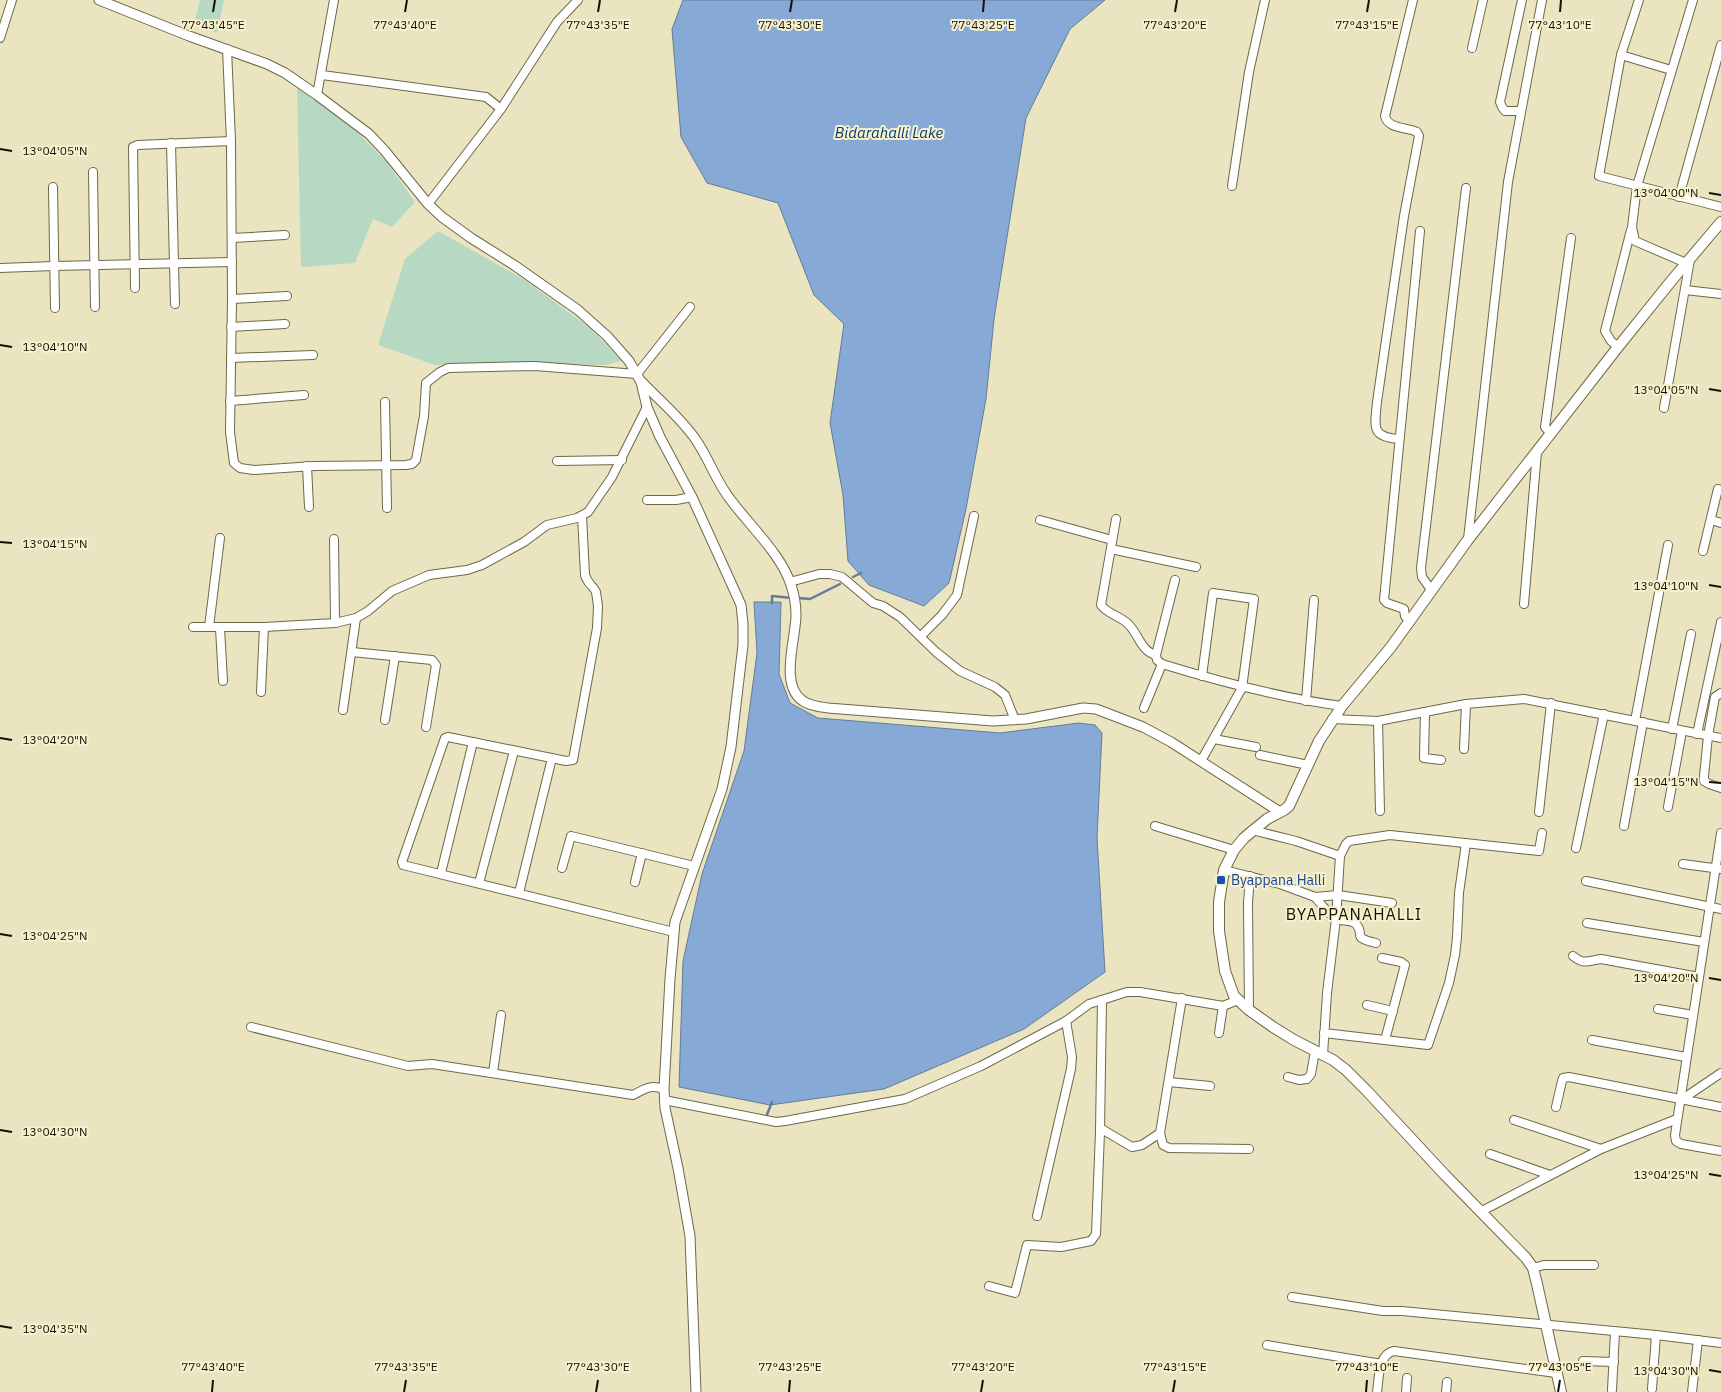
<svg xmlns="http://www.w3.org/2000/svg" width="1721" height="1392" viewBox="0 0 1721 1392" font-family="'IBM Plex Sans',sans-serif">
  <rect width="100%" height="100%" fill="#eae4c0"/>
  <g fill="#b7d9c3">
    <path d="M 200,0 L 224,0 L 217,33 L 194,24 Z"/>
    <path d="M 297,88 L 349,124 L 387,162 L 415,202 L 392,227 L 373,219 L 355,263 L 301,267 Z"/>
    <path d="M 438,231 L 525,280 L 590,328 L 621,361 L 605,365 L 498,362 L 435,365 L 378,345 L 405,259 Z"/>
  </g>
  <g fill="#86aad5" stroke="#647c97">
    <path d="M 683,0 L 1105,0 L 1070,29 L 1026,118 L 994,319 L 986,399 L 966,509 L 949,583 L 924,606 L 869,585 L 848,561 L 843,495 L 830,423 L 844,324 L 814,295 L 778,203 L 707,183 L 681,137 L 672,29 Z"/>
    <path d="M 754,602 L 781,602 L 779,674 L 790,703 L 818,718 L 1000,733 L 1079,723 L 1095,725 L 1102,733 L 1097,838 L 1105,972 L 1024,1029 L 884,1089 L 770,1105 L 679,1087 L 683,961 L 702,874 L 744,751 L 757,653 Z"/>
  </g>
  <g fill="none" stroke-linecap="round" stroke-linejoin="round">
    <g stroke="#647c97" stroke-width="2.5">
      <path d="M 853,577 L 861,573"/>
      <path d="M 798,598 L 810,599 L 840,584"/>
      <path d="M 772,603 L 772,596 L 792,598"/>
      <path d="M 766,1117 L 772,1102"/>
    </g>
    <g stroke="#6e6848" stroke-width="10">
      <g id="minor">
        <path d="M 1639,0 L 1621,55 L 1599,176 L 1721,207"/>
        <path d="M 0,38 L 12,0"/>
        <path d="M 1472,48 L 1483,0"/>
        <path d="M 227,49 L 231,141 L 232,299 L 230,432 L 234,463 L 240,468 L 254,470 L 314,466 L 406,465 L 412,464 L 416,460 L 424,416 L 426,383 L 440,372 L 448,368 L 535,366 L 637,374 L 690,307"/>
        <path d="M 1621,55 L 1671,70"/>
        <path d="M 322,75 L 486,97 L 501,109"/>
        <path d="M 317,95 L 334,0"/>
        <path d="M 1521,111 L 1505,111 L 1502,107 L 1500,102 L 1522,0"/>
        <path d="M 171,143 L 175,304"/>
        <path d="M 93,172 L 95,307"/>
        <path d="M 1232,186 L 1249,72 L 1265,0"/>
        <path d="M 53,187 L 55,308"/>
        <path d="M 1679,197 L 1721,45"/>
        <path d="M 428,204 L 501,109 L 557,22 L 578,0"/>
        <path d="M 232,238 L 285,235"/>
        <path d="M 1686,263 L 1635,241 L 1632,227 L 1637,186 L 1693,0"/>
        <path d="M 0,268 L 54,266 L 232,262"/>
        <path d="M 135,288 L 133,147 L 138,145 L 231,141"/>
        <path d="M 1685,290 L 1721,294"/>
        <path d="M 232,299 L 287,296"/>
        <path d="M 231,327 L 285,324"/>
        <path d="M 1618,347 L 1611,341 L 1605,331 L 1631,230"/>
        <path d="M 231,358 L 313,355"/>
        <path d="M 230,401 L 304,395"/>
        <path d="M 385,402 L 387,508"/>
        <path d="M 1664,408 L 1690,260"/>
        <path d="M 1551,434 L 1545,427 L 1571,238"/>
        <path d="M 1399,439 C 1370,437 1375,426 1377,402 L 1404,216 L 1419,136 L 1417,132 C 1406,127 1388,129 1385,116 L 1413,0"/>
        <path d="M 557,461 L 622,460"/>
        <path d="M 307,466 L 309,507"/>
        <path d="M 647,500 L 676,500 L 692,497"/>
        <path d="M 582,516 L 585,575 C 588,585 593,585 596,592 L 598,606 L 597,628 L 573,760 L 566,761 L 448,737 L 445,738 L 402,862 L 403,865 L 674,932"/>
        <path d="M 1116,519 L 1101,605 C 1108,615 1122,616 1130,626 C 1139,636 1142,652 1156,655"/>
        <path d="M 1040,520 L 1112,540"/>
        <path d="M 1711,520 L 1721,523"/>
        <path d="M 334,539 L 335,623"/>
        <path d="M 1468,539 L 1508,182 L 1542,0"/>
        <path d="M 1111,549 L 1196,567"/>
        <path d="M 1703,551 L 1718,489"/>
        <path d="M 1175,580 L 1156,655 L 1157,660 L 1162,664 C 1221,682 1280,698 1342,706"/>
        <path d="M 790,582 L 819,574 L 830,574 L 842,577 L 873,603 L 883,606 L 900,617 L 936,652 L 960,671 L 995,687 L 1005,695 L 1015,720"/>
        <path d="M 1432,591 L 1422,577 L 1421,568 L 1466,188"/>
        <path d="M 1524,604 L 1537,452"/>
        <path d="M 1410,622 L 1405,616 L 1404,609 L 1387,603 L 1384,600 L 1420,231"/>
        <path d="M 193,627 L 264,627 L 335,623 L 356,618 L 368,611 L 392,591 L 429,575 L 467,570 L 482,565 L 524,542 L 547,525 L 577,518 L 588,512 L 612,477 L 647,407"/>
        <path d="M 209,627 L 220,538"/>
        <path d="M 220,628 L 223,681"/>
        <path d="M 921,636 L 942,615 L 957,595 L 974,516"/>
        <path d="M 352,652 L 432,660 L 436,665 L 426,727"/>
        <path d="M 261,692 L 264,627"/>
        <path d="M 1721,693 L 1715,697 L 1708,736 L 1704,776 L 1704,781 L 1709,784 L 1721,788"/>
        <path d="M 1306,701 L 1314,600"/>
        <path d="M 1144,708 L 1162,664"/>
        <path d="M 343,710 L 356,618"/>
        <path d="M 1425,712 L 1424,758 L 1441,760"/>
        <path d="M 1332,719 L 1378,721 L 1466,704 L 1524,699 L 1721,738"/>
        <path d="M 385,720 L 395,656"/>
        <path d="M 1378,721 L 1380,811"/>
        <path d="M 1635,721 L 1668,545"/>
        <path d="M 1672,729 L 1691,634"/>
        <path d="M 1697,734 L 1721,622"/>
        <path d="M 1214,739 L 1256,747"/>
        <path d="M 1464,749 L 1466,704"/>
        <path d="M 1260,755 L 1308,765"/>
        <path d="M 1201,761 L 1242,688 L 1254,599 L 1213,593 L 1202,676"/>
        <path d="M 1668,807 L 1682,731"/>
        <path d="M 1539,812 L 1551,703"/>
        <path d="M 1155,826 L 1234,850"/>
        <path d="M 1624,826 L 1643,722"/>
        <path d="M 1252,830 L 1296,841 L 1340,856"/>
        <path d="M 1721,833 L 1675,1135 L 1676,1141 L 1681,1144 L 1721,1151"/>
        <path d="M 1576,848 L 1604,714"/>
        <path d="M 1683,864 L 1721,869"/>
        <path d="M 562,868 L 571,836 L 694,866"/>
        <path d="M 1224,870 L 1280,884 L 1315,897 L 1338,895 L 1392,903"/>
        <path d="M 441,873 L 473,742"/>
        <path d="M 1586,881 L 1721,909"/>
        <path d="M 635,882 L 642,853"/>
        <path d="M 479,883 L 514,751"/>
        <path d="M 519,893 L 552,758"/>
        <path d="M 1315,897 C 1320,903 1331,917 1337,919 C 1343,922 1351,919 1356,924 C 1366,935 1350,937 1376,943"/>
        <path d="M 1587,923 L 1704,942"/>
        <path d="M 1573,956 C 1584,965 1588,961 1601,959 L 1699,977"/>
        <path d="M 1382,958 L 1401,962 L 1405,965 L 1385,1040"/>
        <path d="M 1367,1005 L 1393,1011"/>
        <path d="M 1658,1009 L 1693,1015"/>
        <path d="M 1249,1010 L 1248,903 L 1250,876"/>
        <path d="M 251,1027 L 408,1066 L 432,1064 L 633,1095 C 645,1089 650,1084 664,1089"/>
        <path d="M 1219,1033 L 1223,1006"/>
        <path d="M 1324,1033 L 1428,1045 L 1449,983 L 1455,955 L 1457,937 L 1459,893 L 1466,843"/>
        <path d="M 1592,1040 L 1686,1057"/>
        <path d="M 1323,1055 L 1327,993 L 1336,919 L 1340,856 L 1346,844 L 1349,841 L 1390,835 L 1539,851 L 1542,833"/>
        <path d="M 493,1073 L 501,1015"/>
        <path d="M 1288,1077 L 1299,1080 L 1307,1079 L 1311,1074 L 1315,1051"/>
        <path d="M 1169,1082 L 1210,1086"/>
        <path d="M 1684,1098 L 1721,1073"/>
        <path d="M 664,1100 L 776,1122 L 785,1121 L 905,1099 L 981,1066 L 1066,1021 L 1089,1004 L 1127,992 L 1140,992 L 1223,1006 L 1238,1000"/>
        <path d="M 1556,1107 L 1562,1081 L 1563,1078 L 1569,1077 L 1721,1107"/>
        <path d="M 1514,1120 L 1601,1149"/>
        <path d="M 1100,1128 L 1132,1147 L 1142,1145 L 1160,1133 L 1182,998"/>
        <path d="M 1160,1133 L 1163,1145 L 1169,1148 L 1249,1149"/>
        <path d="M 1490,1154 L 1550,1175"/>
        <path d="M 1480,1212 L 1601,1149 L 1677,1119"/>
        <path d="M 1037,1216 L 1071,1069 L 1072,1057 L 1066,1021"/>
        <path d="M 1533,1268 L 1544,1265 L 1594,1265"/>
        <path d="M 989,1286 L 1015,1293 L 1027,1245 L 1061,1247 L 1091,1241 L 1096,1234 L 1100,1132 L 1102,1000"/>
        <path d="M 1292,1297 L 1383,1311 L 1402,1311 L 1656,1335 L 1721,1343"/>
        <path d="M 1267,1345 L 1382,1364"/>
        <path d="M 1583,1361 L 1614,1362"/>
        <path d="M 1652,1389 L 1656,1335"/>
        <path d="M 1612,1390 L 1615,1332"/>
        <path d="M 1377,1392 C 1379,1379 1378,1354 1394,1351 L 1556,1373"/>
        <path d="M 1406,1392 L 1407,1378"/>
        <path d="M 1446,1392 L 1447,1382"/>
        <path d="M 1692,1392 L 1698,1340"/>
      </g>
    </g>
    <g stroke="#6e6848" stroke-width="11">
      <g id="tertiary">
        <path d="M 99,0 L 189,36 L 267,64 L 285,73 L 317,95 L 369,134 L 385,151 L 428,204 L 442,217 L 471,238 L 514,265 L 578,310 L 607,336 L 629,361 L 641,382 L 647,407 L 660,437 L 692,497 L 737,596 L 741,605 L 743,624 L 743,645 L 731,747 L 722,789 L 675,922 L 670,979 L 664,1089 L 665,1108 L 678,1168 L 690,1236 L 696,1392"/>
        <path d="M 642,382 C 660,401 682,419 696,440 C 709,459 716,481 730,499 C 750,526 781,554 791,585 C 794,594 796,605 796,615 C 796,638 779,686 803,701 C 810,706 820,707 828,708 L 993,721 L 1026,719 L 1083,708 L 1096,709 L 1143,727 L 1171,742 L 1280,812"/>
      </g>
    </g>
    <g stroke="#6e6848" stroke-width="12">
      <path id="secondary" d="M 1561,1392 L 1537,1284 L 1533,1268 L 1526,1258 L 1444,1174 L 1367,1091 L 1346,1070 L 1333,1060 L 1294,1040 L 1273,1027 L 1249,1010 L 1234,996 L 1225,971 L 1219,931 L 1219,902 L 1224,870 L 1234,850 L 1244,838 L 1267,819 L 1284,810 L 1289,806 L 1319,741 L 1342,706 L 1391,647 L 1467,541 L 1618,347 L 1672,280 L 1721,222"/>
    </g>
    <use href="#minor" stroke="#fff" stroke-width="8"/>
    <use href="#tertiary" stroke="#fff" stroke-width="9"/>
    <use href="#secondary" stroke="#fff" stroke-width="10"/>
  </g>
  <path fill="none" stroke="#131105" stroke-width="2" d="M 213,12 L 215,0M 405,12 L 407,0M 598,12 L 600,0M 790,12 L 792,0M 983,12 L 984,0M 1175,12 L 1177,0M 1367,12 L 1369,0M 1560,12 L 1561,0M 0,149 L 12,151M 1709,193 L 1721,195M 0,345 L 12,347M 1709,389 L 1721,391M 0,542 L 12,543M 1709,585 L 1721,587M 0,738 L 12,740M 1709,782 L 1721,783M 0,934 L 12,936M 1709,978 L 1721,980M 0,1130 L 12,1132M 1709,1174 L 1721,1176M 0,1326 L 12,1328M 1709,1370 L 1721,1372M 212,1392 L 213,1380M 404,1392 L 406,1380M 596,1392 L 598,1380M 789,1392 L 790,1380M 981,1392 L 983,1380M 1173,1392 L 1175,1380M 1366,1392 L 1367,1380M 1558,1392 L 1560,1380"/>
  <rect fill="#1a4fb4" stroke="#f7f1cd" stroke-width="2" x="1216" y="875" width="10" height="10" rx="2.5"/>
  <g text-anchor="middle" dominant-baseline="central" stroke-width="4" stroke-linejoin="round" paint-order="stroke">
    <g font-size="14" fill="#164399" stroke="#f7f1cd" text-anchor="start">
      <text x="1231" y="880">Byappana Halli</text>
    </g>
    <g font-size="15" font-style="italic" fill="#033b6f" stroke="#f7f1cd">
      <text x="889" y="132">Bidarahalli Lake</text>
    </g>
    <g font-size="16" letter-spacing="1" fill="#131105" stroke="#f7f1cd">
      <text x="1354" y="914">BYAPPANAHALLI</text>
    </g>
  </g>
  <g font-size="12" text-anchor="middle" fill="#131105" stroke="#f7f1cd" stroke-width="4" stroke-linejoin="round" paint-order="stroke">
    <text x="213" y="29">77°43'45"E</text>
    <text x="405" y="29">77°43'40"E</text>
    <text x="598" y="29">77°43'35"E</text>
    <text x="790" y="29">77°43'30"E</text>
    <text x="983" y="29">77°43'25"E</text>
    <text x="1175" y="29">77°43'20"E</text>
    <text x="1367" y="29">77°43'15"E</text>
    <text x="1560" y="29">77°43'10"E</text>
    <text x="55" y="155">13°04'05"N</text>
    <text x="1666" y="197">13°04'00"N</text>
    <text x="55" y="351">13°04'10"N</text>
    <text x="1666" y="394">13°04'05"N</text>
    <text x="55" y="548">13°04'15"N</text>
    <text x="1666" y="590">13°04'10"N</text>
    <text x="55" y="744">13°04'20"N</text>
    <text x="1666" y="786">13°04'15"N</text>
    <text x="55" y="940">13°04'25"N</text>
    <text x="1666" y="982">13°04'20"N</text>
    <text x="55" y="1136">13°04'30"N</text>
    <text x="1666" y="1179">13°04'25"N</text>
    <text x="55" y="1333">13°04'35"N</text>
    <text x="213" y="1371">77°43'40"E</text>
    <text x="406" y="1371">77°43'35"E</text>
    <text x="598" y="1371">77°43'30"E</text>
    <text x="790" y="1371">77°43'25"E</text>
    <text x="983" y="1371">77°43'20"E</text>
    <text x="1175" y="1371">77°43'15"E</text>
    <text x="1367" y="1371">77°43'10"E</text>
    <text x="1560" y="1371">77°43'05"E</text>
    <text x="1666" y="1375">13°04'30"N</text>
  </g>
</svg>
